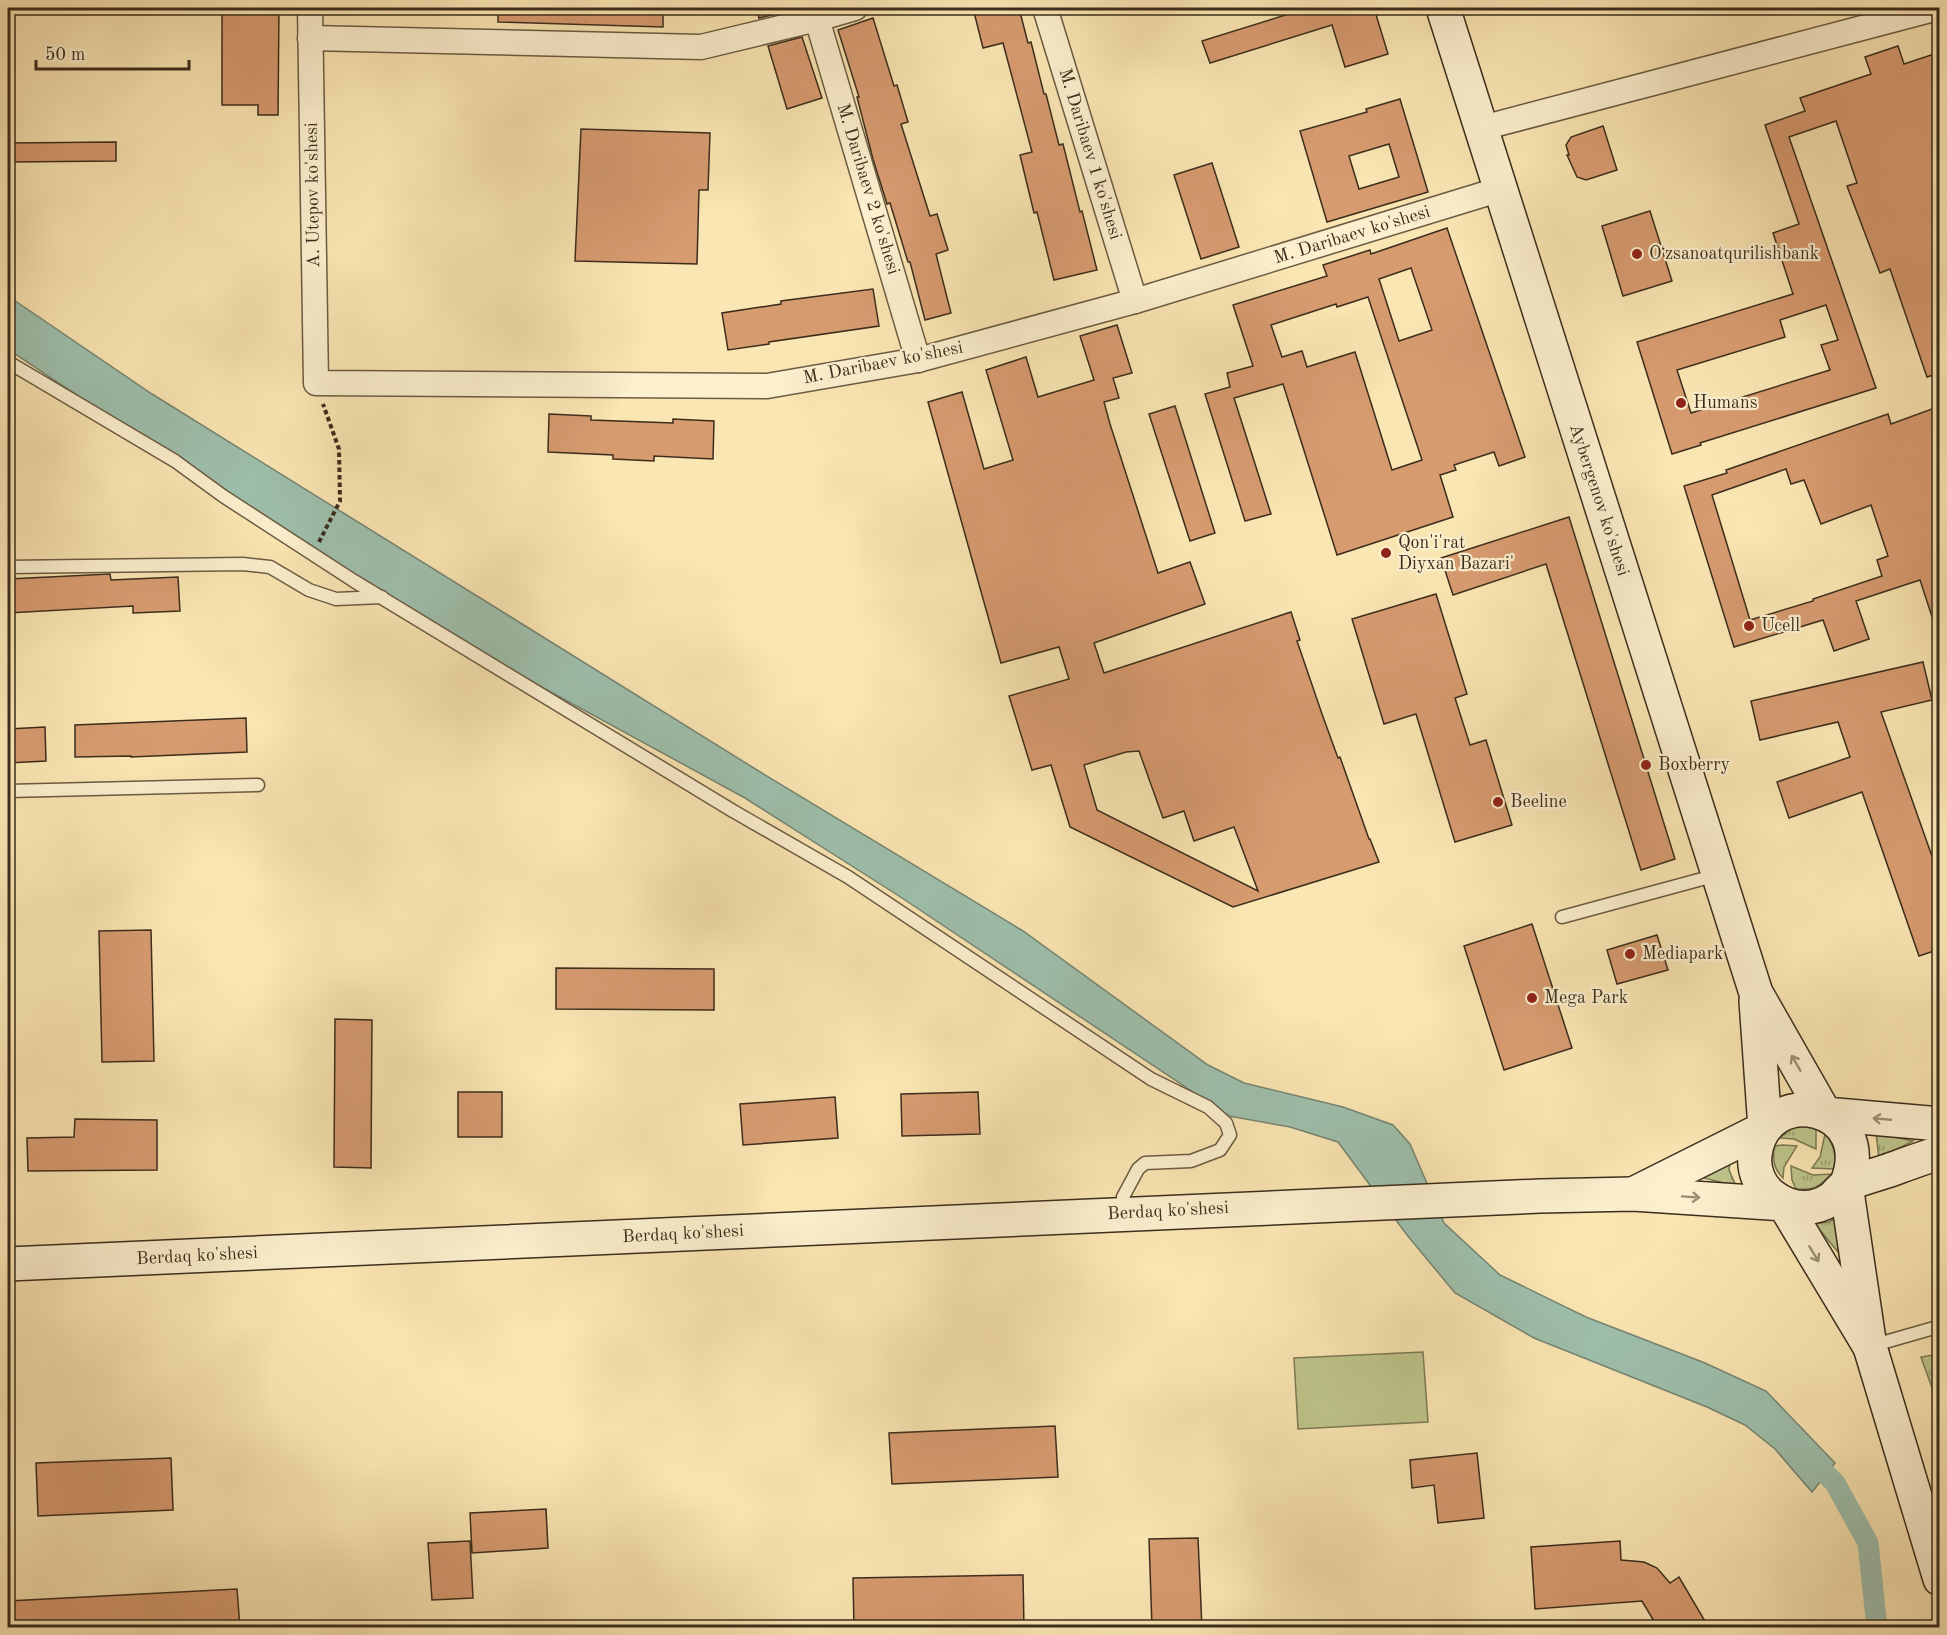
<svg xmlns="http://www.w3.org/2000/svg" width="1947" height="1635" viewBox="0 0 1947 1635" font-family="'Old Standard TT',serif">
  <defs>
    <pattern id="grass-tufts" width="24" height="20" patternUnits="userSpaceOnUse" patternTransform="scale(1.5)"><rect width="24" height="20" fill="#bec58c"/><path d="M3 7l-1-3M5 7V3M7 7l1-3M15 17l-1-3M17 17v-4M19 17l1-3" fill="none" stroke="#9ca072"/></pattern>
  </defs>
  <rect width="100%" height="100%" fill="#fae6b3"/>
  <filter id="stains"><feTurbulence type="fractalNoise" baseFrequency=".00333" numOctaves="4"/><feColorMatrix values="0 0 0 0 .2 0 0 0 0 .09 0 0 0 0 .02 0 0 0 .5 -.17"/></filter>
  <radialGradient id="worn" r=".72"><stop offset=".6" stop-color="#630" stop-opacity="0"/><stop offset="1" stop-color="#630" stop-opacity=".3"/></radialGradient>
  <g fill="url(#grass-tufts)" stroke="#7c7954" stroke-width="1.5">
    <path d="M 1804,1126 L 1816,1129 L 1816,1149 L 1794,1139 L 1780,1138 L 1792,1128 Z"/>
    <path d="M 1876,1133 L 1913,1141 L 1879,1158 Z"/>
    <path d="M 1825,1134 C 1835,1146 1836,1154 1834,1169 L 1812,1168 L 1820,1157 Z"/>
    <path d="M 1783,1145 L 1797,1146 L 1784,1167 L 1783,1178 C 1773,1168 1773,1160 1774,1146 Z"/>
    <path d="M 1731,1155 L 1729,1170 L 1736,1186 L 1696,1176 Z"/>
    <path d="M 1791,1166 L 1813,1175 L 1831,1174 C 1818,1188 1814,1190 1796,1189 L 1792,1180 Z"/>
    <path d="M 1840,1215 L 1838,1252 L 1814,1223 L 1829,1222 Z"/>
    <path d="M 1939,1354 L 1940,1354 L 1939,1407 L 1921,1357 Z"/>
  </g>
  <path fill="#bec58c" stroke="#7c7954" stroke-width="1.5" d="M 1423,1352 L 1428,1422 L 1298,1429 L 1294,1358 Z"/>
  <path fill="#9ec0ad" stroke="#768573" stroke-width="1.5" d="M 8,296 L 152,394 L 757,770 L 1023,931 L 1208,1065 L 1244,1083 L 1343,1107 L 1393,1125 L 1410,1144 L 1444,1223 L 1500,1275 L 1586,1317 L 1705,1363 L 1766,1391 L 1835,1463 L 1812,1492 L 1775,1449 L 1745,1425 L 1707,1407 L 1534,1338 L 1455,1293 L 1407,1235 L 1338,1142 L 1290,1127 L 1229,1116 L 899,896 L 745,798 L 439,631 L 175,461 L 8,349 Z"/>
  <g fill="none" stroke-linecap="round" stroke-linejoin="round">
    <path stroke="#9ec0ad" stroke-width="21" d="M 1805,1454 L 1835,1483 L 1868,1543 L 1877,1628"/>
  </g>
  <g fill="#d79b70" stroke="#3b2d1c" stroke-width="1.5" fill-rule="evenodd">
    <path d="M 222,8 L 279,8 L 278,115 L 258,115 L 258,105 L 222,105 Z"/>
    <path d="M 498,8 L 663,8 L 663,27 L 498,22 Z"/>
    <path d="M 756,8 L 793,8 L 794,10 L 759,18 Z"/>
    <path d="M 973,8 L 1019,8 L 1028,43 L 1031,42 L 1044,94 L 1046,94 L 1059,145 L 1063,144 L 1080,212 L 1082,211 L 1097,270 L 1054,280 L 1037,212 L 1034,213 L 1020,155 L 1032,152 L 1003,43 L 983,48 Z"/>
    <path d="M 1308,8 L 1374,8 L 1388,54 L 1345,67 L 1332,25 L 1210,63 L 1202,41 Z"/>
    <path d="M 873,18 L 894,86 L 897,85 L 908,122 L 901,124 L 930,216 L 937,214 L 948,250 L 936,254 L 951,313 L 925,320 L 910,262 L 908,262 L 890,203 L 887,204 L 873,159 L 857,97 L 859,97 L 838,30 Z"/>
    <path d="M 802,37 L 822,98 L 787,109 L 768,46 Z"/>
    <path d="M 1898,46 L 1904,64 L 1940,52 L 1940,373 L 1927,377 L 1890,269 L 1880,273 L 1847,186 L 1857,183 L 1836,121 L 1789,137 L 1876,388 L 1700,443 L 1701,445 L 1672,454 L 1637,342 L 1793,294 L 1773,233 L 1799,224 L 1765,125 L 1805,111 L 1800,98 L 1871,74 L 1865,57 ZM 1826,305 L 1838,340 L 1821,345 L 1830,370 L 1691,413 L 1677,370 L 1785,337 L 1780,320 Z"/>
    <path d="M 1400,99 L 1428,192 L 1327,222 L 1300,131 L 1367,112 L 1366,109 ZM 1389,144 L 1399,177 L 1359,189 L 1349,156 Z"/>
    <path d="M 1603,126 L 1617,170 L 1586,180 L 1577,177 L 1567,155 L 1569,155 L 1566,145 L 1571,137 Z"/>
    <path d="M 581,129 L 710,133 L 708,190 L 699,190 L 697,264 L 575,261 Z"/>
    <path d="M 116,142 L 116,161 L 8,162 L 8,143 Z"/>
    <path d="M 1212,163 L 1239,247 L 1201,259 L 1174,175 Z"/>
    <path d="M 1650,211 L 1672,281 L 1623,296 L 1602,226 Z"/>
    <path d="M 1447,228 L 1525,457 L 1499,466 L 1494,452 L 1454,465 L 1456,470 L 1440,475 L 1453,517 L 1337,555 L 1283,384 L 1234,398 L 1271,514 L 1245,521 L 1205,394 L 1230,387 L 1227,373 L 1253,366 L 1233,305 L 1327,276 L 1323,265 L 1370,250 L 1371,254 ZM 1411,268 L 1432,330 L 1399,341 L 1379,279 ZM 1368,297 L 1422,460 L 1392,470 L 1355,352 L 1307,367 L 1302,351 L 1282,357 L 1271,325 L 1336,304 L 1337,307 Z"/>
    <path d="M 873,289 L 879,326 L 769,342 L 769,344 L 728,350 L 722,313 L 781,304 L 781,301 Z"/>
    <path d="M 1117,325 L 1132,373 L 1113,378 L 1119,398 L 1104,402 L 1110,424 L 1158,573 L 1190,562 L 1205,604 L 1094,643 L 1104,673 L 1291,612 L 1300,640 L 1297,641 L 1322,714 L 1338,758 L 1340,757 L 1369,839 L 1370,839 L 1379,862 L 1233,907 L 1070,827 L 1051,765 L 1032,770 L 1009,696 L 1069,679 L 1059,647 L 1001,663 L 928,402 L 962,392 L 984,469 L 1013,460 L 986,370 L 1026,357 L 1038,397 L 1094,380 L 1080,336 ZM 1139,751 L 1163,818 L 1184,811 L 1194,841 L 1234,827 L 1258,891 L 1097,810 L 1084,765 L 1126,752 Z"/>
    <path d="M 1175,406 L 1215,533 L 1190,541 L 1149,414 Z"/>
    <path d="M 1940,406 L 1940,629 L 1936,629 L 1920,580 L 1856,601 L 1869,639 L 1834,651 L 1823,620 L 1734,647 L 1684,486 L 1727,473 L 1726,470 L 1888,414 L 1891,424 ZM 1786,469 L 1791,484 L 1804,480 L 1821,524 L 1871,505 L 1888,556 L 1877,560 L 1882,576 L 1813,599 L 1813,601 L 1750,620 L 1712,495 Z"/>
    <path d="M 549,414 L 591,416 L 591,420 L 673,423 L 673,419 L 714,421 L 713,459 L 654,456 L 654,461 L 613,459 L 613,455 L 548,452 Z"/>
    <path d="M 1569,517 L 1675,859 L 1641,870 L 1546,564 L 1453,595 L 1441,558 Z"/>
    <path d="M 110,574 L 111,580 L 178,577 L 180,611 L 133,613 L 133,606 L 8,613 L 8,579 Z"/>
    <path d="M 1436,594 L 1467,694 L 1455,698 L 1470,745 L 1486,740 L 1512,825 L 1455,842 L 1416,714 L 1384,724 L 1352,619 Z"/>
    <path d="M 1923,662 L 1932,700 L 1881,712 L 1940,879 L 1940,949 L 1919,956 L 1862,792 L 1789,818 L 1777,782 L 1850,757 L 1838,722 L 1760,740 L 1751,701 Z"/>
    <path d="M 246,718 L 247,752 L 131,757 L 131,756 L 75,757 L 75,725 Z"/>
    <path d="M 45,727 L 46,761 L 8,763 L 8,729 Z"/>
    <path d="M 1532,924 L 1572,1048 L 1504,1070 L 1464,946 Z"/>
    <path d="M 151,930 L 154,1061 L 102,1062 L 99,931 Z"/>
    <path d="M 1657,935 L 1668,970 L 1617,984 L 1607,950 Z"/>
    <path d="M 556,968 L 714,969 L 714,1010 L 556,1009 Z"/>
    <path d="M 335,1019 L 372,1020 L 371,1168 L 334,1167 Z"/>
    <rect x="458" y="1092" width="44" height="45"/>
    <path d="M 978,1092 L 980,1134 L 902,1136 L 901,1094 Z"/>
    <path d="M 835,1097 L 838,1138 L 743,1145 L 740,1104 Z"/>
    <path d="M 75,1119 L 157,1120 L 157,1170 L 28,1171 L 27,1138 L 74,1137 Z"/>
    <path d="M 1055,1426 L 1058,1477 L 892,1484 L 889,1433 Z"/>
    <path d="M 1477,1453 L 1484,1518 L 1438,1523 L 1434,1485 L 1412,1488 L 1410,1460 Z"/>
    <path d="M 171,1458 L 173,1510 L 38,1516 L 36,1463 Z"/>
    <path d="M 546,1509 L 548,1548 L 472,1553 L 470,1513 Z"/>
    <path d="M 1198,1538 L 1202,1628 L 1152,1628 L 1149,1539 Z"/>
    <path d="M 470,1541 L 473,1598 L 432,1600 L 428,1543 Z"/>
    <path d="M 1620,1541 L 1621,1560 L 1644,1562 L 1657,1568 L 1670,1583 L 1679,1577 L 1709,1628 L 1658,1628 L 1642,1601 L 1535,1609 L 1531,1547 Z"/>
    <path d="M 1023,1575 L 1024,1628 L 854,1628 L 853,1578 Z"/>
    <path d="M 237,1589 L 240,1628 L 8,1628 L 8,1601 Z"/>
  </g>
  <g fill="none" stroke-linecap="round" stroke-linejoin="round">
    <g stroke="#6b5b42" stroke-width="15">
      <g id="lane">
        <path d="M 8,362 L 175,461 L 223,496 L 354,581 L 733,811 L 848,877 L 1151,1079 L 1208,1107 L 1226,1123 L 1230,1135 L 1220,1150 L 1191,1161 L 1145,1163 L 1138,1169 L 1123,1197 L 1122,1214"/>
        <path d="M 8,567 L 243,564 L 270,567 L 309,590 L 336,599 L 382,597"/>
        <path d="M 8,791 L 258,785"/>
        <path d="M 1562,917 L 1717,875"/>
        <path d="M 1871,1346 L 1934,1328 L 1940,1324"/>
      </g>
    </g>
    <g stroke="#6b5b42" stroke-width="27">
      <g id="street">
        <path d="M 310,8 L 316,383 L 767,386 L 918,360 L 1135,301 L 1501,189"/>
        <path d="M 1045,8 L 1135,301"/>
        <path d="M 817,19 L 918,360"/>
        <path d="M 310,38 L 701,47 L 817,19 L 855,8"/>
        <path d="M 1482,128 L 1938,8"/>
      </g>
    </g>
    <g stroke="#3b2d1c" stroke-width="36">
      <g id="secondary">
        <path d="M 1443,8 L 1756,993 L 1825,1114 L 1940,1124"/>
        <path d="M 1940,1153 C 1922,1158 1904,1165 1887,1171 C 1874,1175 1860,1179 1848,1184 C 1841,1187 1837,1195 1831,1199 C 1814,1211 1792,1210 1775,1198 C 1761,1189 1753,1172 1755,1155 C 1764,1080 1880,1104 1846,1185 L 1870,1347 L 1940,1579"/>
        <path d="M 1635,1193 L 1765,1128 L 1756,1001"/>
        <path d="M 8,1264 L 1540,1196 L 1633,1194 L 1784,1204 L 1870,1347"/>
      </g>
    </g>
    <path stroke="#3b2d1c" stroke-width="4" stroke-dasharray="4.5 3" stroke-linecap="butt" d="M 319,542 L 340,501 L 339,449 L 323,404"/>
    <use href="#lane" stroke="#fcefce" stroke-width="12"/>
    <use href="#street" stroke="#fcefce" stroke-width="24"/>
    <use href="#secondary" stroke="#fcefce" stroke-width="33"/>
  </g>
  <defs><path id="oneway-shaft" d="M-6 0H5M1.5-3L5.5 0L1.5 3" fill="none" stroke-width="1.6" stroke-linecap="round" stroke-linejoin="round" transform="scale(1.5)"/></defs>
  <g stroke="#9c8e75">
    <use href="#oneway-shaft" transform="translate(1796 1063) rotate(-120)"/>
    <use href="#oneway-shaft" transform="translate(1882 1119) rotate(-175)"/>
    <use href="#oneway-shaft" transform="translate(1691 1197) rotate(4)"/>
    <use href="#oneway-shaft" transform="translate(1814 1254) rotate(59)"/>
  </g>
  <g fill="#8f2418" stroke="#fcefce" stroke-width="2">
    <circle cx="1637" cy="254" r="6"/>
    <circle cx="1681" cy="403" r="6"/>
    <circle cx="1386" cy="553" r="6"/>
    <circle cx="1749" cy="626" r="6"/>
    <circle cx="1646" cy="765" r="6"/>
    <circle cx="1498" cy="802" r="6"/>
    <circle cx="1630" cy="954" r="6"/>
    <circle cx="1532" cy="998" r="6"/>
  </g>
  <g text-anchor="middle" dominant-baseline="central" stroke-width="4.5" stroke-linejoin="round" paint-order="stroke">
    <g font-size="18" fill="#3b2d1c" stroke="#fcefce">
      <text transform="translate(1090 154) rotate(73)">M. Daribaev 1 ko'shesi</text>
      <text transform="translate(868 189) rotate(73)">M. Daribaev 2 ko'shesi</text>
      <text transform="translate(313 195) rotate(-91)">A. Utepov ko'shesi</text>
      <text transform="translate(1352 235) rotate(-17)">M. Daribaev ko'shesi</text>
      <text transform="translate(883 363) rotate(-11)">M. Daribaev ko'shesi</text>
      <text transform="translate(1599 500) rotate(72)">Aybergenov ko'shesi</text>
      <text transform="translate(1168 1211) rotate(-3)">Berdaq ko'shesi</text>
      <text transform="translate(683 1234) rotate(-3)">Berdaq ko'shesi</text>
      <text transform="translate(197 1256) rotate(-3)">Berdaq ko'shesi</text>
    </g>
    <g font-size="18" fill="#3b2d1c" stroke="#fcefce" text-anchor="start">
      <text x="1649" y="254">Oʻzsanoatqurilishbank</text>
      <text x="1693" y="403">Humans</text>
      <text x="1398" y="543">Qon'i'rat<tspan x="1398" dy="21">Diyxan Bazari'</tspan></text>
      <text x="1761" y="626">Ucell</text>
      <text x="1658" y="765">Boxberry</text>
      <text x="1510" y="802">Beeline</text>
      <text x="1642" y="954">Mediapark</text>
      <text x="1544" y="998">Mega Park</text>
    </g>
  </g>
  <rect width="1947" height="1635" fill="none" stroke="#fae6b3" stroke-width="30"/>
  <rect x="9" y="9" width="1929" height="1617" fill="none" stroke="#3b2d1c" stroke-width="3"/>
  <rect x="15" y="15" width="1917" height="1605" fill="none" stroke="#3b2d1c" stroke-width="1.5"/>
  <path d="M36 60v9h153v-9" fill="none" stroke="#3b2d1c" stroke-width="3"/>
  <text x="45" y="60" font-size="18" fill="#3b2d1c" stroke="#fcefce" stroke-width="4.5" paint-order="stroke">50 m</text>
  <rect width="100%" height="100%" filter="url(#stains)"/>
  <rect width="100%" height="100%" fill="url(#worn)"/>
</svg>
